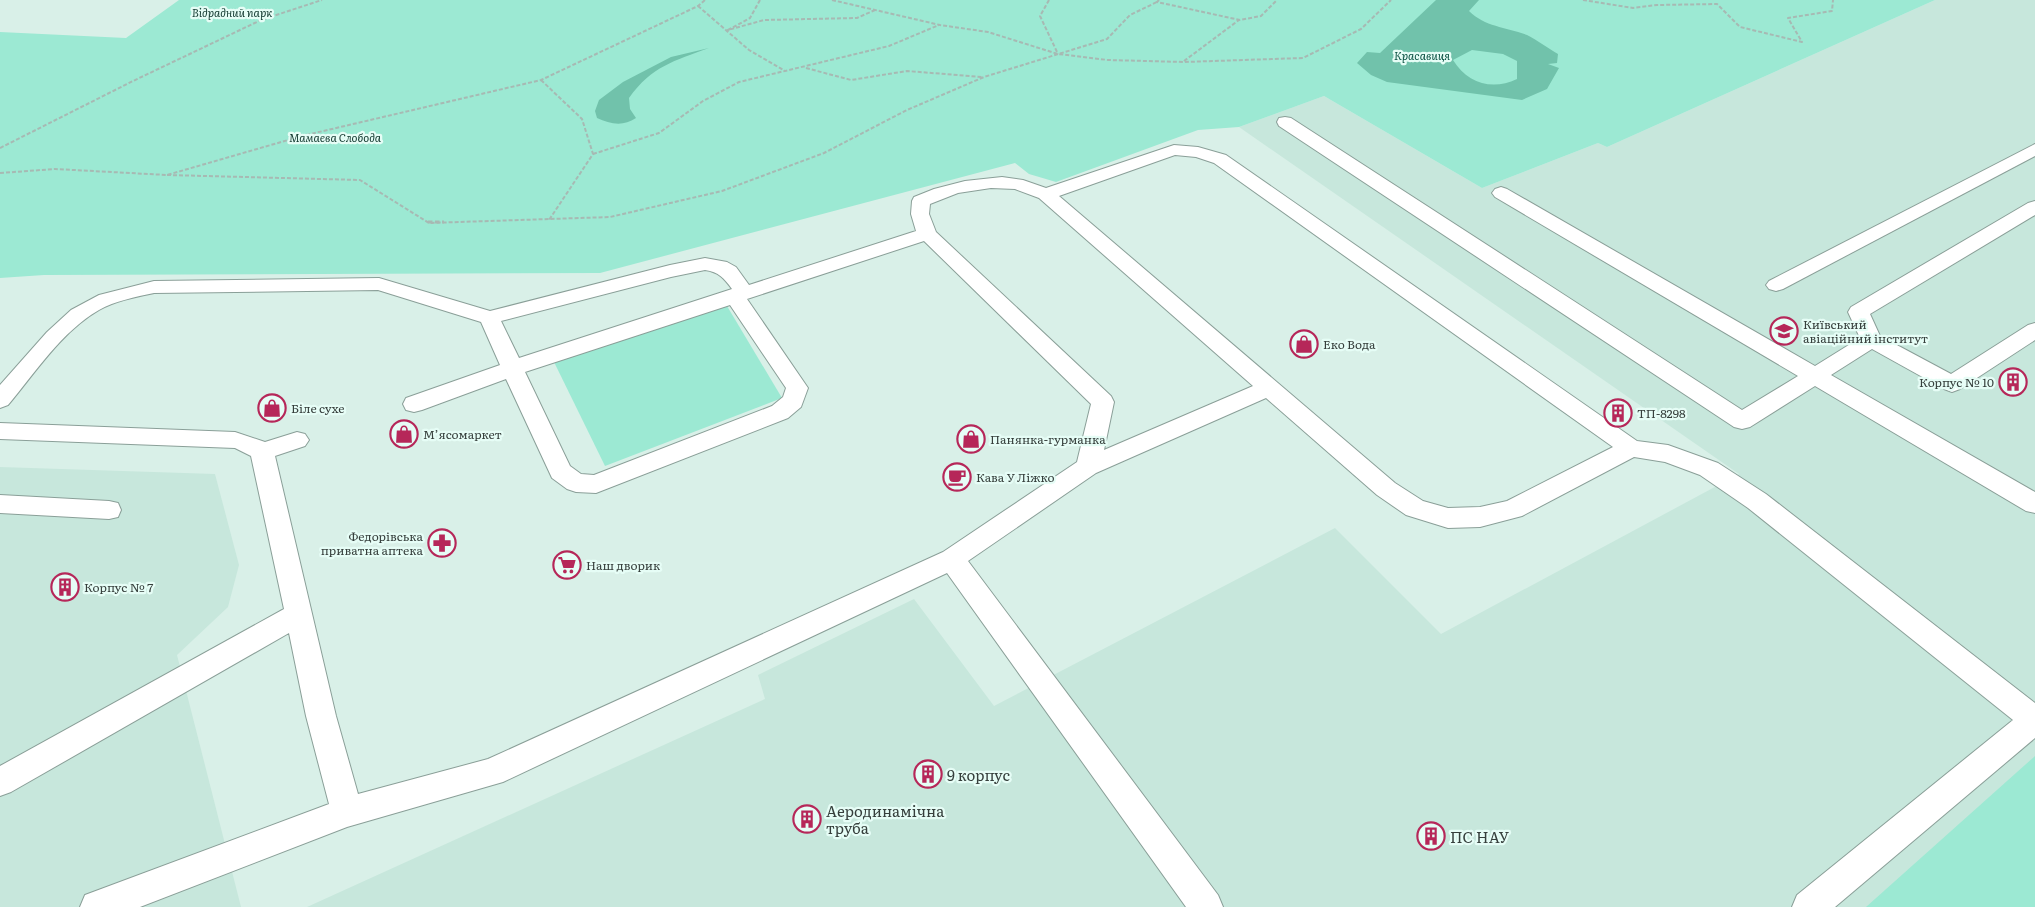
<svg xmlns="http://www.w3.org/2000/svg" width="2035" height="907" viewBox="0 0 2035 907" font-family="Literata,serif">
  <rect width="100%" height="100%" fill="#d9f0e8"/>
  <g fill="#c7e7dc">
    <path d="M 1935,0 L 2035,0 L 2035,907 L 307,907 L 765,699 L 758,675 L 914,599 L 994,706 L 1335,528 L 1441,634 L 1739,474 L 1239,127 L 1324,96 L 1482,188 L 1598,143 L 1607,147 Z"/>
    <path d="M 0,467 L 215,474 L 239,565 L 228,607 L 177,655 L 241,907 L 0,907 Z"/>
  </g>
  <g fill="#9ce9d3">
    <path d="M 179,0 L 1935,0 L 1607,147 L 1598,143 L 1482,188 L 1324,96 L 1239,127 L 1198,130 L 1056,182 L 1029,174 L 1015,163 L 600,273 L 44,275 L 0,278 L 0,32 L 126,38 Z"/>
    <path d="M 727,306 L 782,398 L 605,466 L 554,362 Z"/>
    <path d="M 2035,756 L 2035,907 L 1866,907 Z"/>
  </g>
  <g fill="#71c2ab" fill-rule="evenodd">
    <path d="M 1436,0 L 1479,0 L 1469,11 C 1485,27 1506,27 1527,35 C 1537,40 1548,48 1558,54 L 1557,63 L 1548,64 L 1559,68 L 1547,89 L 1522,100 L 1387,82 L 1371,75 L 1357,63 L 1367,52 L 1380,53 ZM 1472,50 L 1503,54 L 1517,61 L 1517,79 C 1492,91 1467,83 1453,60 Z"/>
    <path d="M 709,48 C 674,61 652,66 629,98 L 630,109 L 636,118 C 623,127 610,124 597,118 L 595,111 L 599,100 L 623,82 L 671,57 Z"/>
  </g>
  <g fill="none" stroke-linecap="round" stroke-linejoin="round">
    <g stroke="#8a9f98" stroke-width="2">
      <g id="lane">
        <path d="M 1285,117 L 1291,118 L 1742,410 L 1798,376 L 1495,197 L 1492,193 L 1495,189 L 1501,187 L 1507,189 L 1815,366 L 1860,338 L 1848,312 L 1851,307 L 2028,203 L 2035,201 L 2035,215 L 1870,314 L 1880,336 L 1951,374 L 2028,325 L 2035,323 L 2035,340 L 1960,389 L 1952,392 L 1944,389 L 1872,349 L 1831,375 L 2035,492 L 2035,513 L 2026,511 L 1815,386 L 1750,427 L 1742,429 L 1734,427 L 1279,126 L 1277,122 L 1279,118 Z"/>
        <path d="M 2035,144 L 2035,156 L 1783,289 L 1776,291 L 1769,289 L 1766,285 L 1769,281 Z"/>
        <path d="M 1174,145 L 1198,147 L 1226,155 L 1637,441 L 1668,445 L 1718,463 L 1766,494 L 2035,703 L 2035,738 L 1835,907 L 1792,907 L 1797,895 L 2013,720 L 1748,508 L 1700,475 L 1665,462 L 1634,457 L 1522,516 L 1480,527 L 1448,528 L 1406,515 L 1377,495 L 1266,398 L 1096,473 L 968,561 L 1218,895 L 1223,907 L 1186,907 L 947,573 L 503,782 L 347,827 L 140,907 L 80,907 L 85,895 L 329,804 L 306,716 L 289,633 L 11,792 L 0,796 L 0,766 L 284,609 L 251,456 L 235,448 L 0,439 L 0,423 L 235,432 L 265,442 L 297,432 L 305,434 L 309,440 L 305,446 L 275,456 L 336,716 L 358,794 L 488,759 L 943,552 L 1077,462 L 1091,404 L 924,241 L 747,299 L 808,388 L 801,407 L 788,418 L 596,493 L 576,492 L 567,489 L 552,478 L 506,379 L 422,410 L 414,412 L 406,410 L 403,404 L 406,398 L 500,365 L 481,322 L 378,290 L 154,293 C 135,297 115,301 99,310 C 61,332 35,373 8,405 L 0,408 L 0,385 L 47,332 L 71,310 L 99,295 L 154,281 L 379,278 L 490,311 L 670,265 L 705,258 L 727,262 L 736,267 L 749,285 L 916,231 L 911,214 L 912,201 L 914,197 L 934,189 L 965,181 L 1002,177 L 1023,180 L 1046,188 ZM 1175,155 L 1196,157 L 1214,163 L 1613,447 L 1507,501 L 1480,507 L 1448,508 L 1423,501 L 1395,483 L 1059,196 ZM 991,188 L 1015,189 L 1039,198 L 1253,386 L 1104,450 L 1114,402 L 1111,396 L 936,232 L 929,214 L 930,204 L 958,193 ZM 705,270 C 719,272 724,278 732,289 L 519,358 L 501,321 L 671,277 ZM 730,305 L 786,388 L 783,397 L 772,406 L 594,475 L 581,474 L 570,466 L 525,372 Z"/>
        <path d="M 0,495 L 109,501 L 118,503 L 121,510 L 118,517 L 109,519 L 0,513 Z"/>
      </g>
    </g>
    <g stroke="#a7b9b3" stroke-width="2" stroke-dasharray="4 2" stroke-linecap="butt">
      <path d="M 760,0 L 750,18 L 728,30 L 764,20 L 857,18 L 875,10"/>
      <path d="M 832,0 L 940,25 L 988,32 L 1058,54 L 1108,60 L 1184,62 L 1303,58 L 1361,29 L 1391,0"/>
      <path d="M 1049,0 L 1040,16 L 1058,54"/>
      <path d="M 1159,0 L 1157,2 L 1240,20 L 1261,16 L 1277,0"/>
      <path d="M 1583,0 L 1633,8 L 1657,5 L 1717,4 L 1740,27 L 1802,42 L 1788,18 L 1832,11 L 1833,0"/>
      <path d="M 698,6 L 749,50 L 785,71"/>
      <path d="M 1184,61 L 1239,20"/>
      <path d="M 806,68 L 851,80 L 907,71 L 982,77"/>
      <path d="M 541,80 L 582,119 L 593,154 L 549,220"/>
      <path d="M 0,148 L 133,81 L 261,20 L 322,0"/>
      <path d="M 593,154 L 659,133 L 703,101 L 739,82 L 889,46 L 939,25"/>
      <path d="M 0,173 L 55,169 L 167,175 L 302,136 L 541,80 L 698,6 L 705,0"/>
      <path d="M 167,175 L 360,180 L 429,223 L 610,217 L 722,191 L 824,153 L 907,110 L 984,77 L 1107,39 L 1130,15 L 1157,2"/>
    </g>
    <path stroke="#a7b9b3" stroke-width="3" stroke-dasharray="4.5 2.5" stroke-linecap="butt" d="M 428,222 L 444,222"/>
    <use href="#lane" fill="#fff" fill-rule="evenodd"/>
  </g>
  <defs>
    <g id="university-ring" transform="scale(1.4375)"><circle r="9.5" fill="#e6fdf6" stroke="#b62759" stroke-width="1.5"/><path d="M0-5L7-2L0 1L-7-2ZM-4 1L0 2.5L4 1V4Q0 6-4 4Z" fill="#b62759"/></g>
    <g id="shop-ring" transform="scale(1.4375)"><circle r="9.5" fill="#e6fdf6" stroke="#b62759" stroke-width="1.5"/><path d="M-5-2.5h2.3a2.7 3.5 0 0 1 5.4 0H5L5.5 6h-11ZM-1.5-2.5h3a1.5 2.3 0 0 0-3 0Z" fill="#b62759"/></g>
    <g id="building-ring" transform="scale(1.4375)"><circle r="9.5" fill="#e6fdf6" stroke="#b62759" stroke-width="1.5"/><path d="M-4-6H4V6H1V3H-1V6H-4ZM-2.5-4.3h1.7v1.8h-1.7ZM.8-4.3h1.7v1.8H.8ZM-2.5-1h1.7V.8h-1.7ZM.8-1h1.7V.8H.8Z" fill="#b62759"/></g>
    <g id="cafe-ring" transform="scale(1.4375)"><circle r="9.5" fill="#e6fdf6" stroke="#b62759" stroke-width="1.5"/><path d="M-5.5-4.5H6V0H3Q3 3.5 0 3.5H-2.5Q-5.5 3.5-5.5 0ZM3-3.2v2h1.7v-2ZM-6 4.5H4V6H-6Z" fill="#b62759"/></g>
    <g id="pharmacy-ring" transform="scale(1.4375)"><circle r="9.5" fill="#e6fdf6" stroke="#b62759" stroke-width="1.5"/><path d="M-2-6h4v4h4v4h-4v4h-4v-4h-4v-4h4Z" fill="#b62759"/></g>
    <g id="supermarket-ring" transform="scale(1.4375)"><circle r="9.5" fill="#e6fdf6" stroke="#b62759" stroke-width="1.5"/><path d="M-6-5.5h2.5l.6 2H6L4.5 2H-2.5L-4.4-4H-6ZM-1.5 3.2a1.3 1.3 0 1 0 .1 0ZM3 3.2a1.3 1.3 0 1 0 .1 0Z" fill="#b62759"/></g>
  </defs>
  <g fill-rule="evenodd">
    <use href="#university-ring" x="1784" y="331"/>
    <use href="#shop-ring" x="1304" y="344"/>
    <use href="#building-ring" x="2013" y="382"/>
    <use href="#shop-ring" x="272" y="408"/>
    <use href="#building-ring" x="1618" y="413"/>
    <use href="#shop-ring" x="404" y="434"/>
    <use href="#shop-ring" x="971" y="439"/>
    <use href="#cafe-ring" x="957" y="477"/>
    <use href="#pharmacy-ring" x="442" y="543"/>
    <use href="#supermarket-ring" x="567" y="565"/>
    <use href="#building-ring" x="65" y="587"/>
    <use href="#building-ring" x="928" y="774"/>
    <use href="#building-ring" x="807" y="819"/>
    <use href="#building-ring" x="1431" y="836"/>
  </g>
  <g text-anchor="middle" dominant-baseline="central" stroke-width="4.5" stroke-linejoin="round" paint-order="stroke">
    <g font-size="11" font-style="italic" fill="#12382f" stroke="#e6fdf6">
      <text x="232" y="12">Відрадний парк</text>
      <text x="335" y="137">Мамаєва Слобода</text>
    </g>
    <g font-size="11" font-style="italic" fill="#085041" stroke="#e6fdf6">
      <text x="1422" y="55">Красавиця</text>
    </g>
    <g font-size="12" fill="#363f3c" stroke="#e6fdf6" text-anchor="start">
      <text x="1803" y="324">Київський<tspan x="1803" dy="14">авіаційний інститут</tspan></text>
      <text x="1323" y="344">Еко Вода</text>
      <text x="1994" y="382" text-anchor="end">Корпус № 10</text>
      <text x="291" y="408">Біле сухе</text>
      <text x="1637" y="413">ТП-8298</text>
      <text x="423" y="434">М’ясомаркет</text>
      <text x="990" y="439">Панянка-гурманка</text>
      <text x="976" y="477">Кава У Ліжко</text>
      <text x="423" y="536" text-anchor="end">Федорівська<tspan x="423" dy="14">приватна аптека</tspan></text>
      <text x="586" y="565">Наш дворик</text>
      <text x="84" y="587">Корпус № 7</text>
    </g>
    <g font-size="15" fill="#363f3c" stroke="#e6fdf6" text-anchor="start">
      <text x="947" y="774">9 корпус</text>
      <text x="826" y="810">Аеродинамічна<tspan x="826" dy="17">труба</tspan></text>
      <text x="1450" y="836">ПС НАУ</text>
    </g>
  </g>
</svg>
